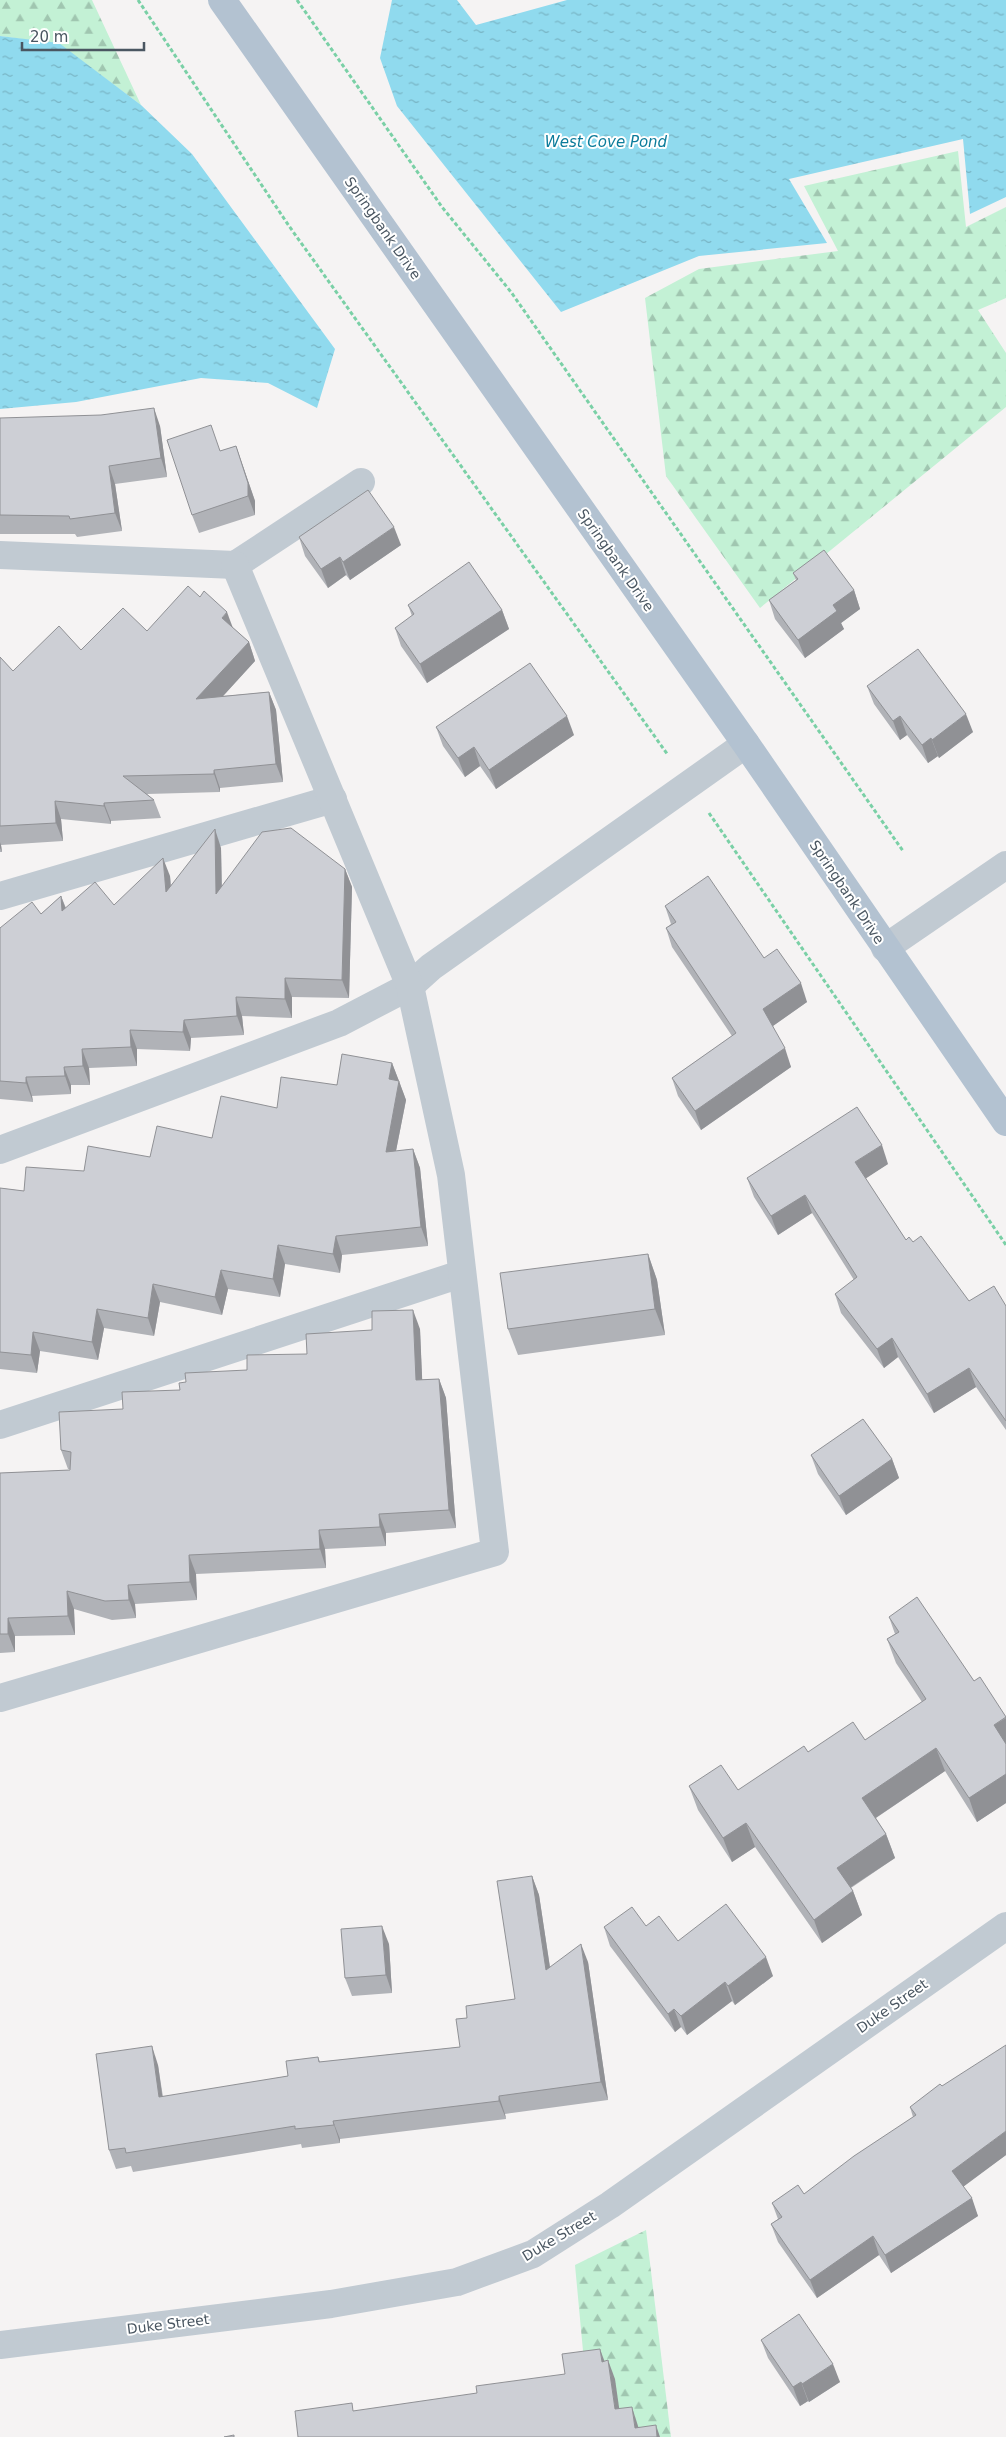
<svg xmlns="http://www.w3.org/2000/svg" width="1006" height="2437" viewBox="0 0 1006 2437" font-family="'DejaVu Sans',sans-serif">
  <defs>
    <pattern id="forest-firs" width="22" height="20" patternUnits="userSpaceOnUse" patternTransform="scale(1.25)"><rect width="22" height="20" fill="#c3f1d5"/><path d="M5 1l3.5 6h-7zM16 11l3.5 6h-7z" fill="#a0c6b0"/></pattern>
    <pattern id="water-ripples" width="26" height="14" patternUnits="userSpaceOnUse" patternTransform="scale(1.25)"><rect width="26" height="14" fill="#90daee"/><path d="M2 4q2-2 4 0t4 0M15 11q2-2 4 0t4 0" fill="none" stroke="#78b4c4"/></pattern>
  </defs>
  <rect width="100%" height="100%" fill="#f5f3f3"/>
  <g fill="url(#forest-firs)">
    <path d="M 0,0 L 92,0 L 141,105 L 59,44 L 0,36 Z"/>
    <path d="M 958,151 L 966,227 L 1006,207 L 1006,298 L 978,310 L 1006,353 L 1006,407 L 760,608 L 666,476 L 645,298 L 699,269 L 838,251 L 804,186 Z"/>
    <path d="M 646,2230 L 671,2437 L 591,2437 L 575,2265 Z"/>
  </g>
  <g fill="url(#water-ripples)">
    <path d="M 392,0 L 457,0 L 476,25 L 567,0 L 1006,0 L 1006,197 L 970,214 L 963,139 L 789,179 L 827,243 L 699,256 L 561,312 L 397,106 L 380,58 Z"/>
    <path d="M 0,36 L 59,43 L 141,105 L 192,154 L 335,349 L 317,408 L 268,383 L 201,378 L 76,402 L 0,409 Z"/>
  </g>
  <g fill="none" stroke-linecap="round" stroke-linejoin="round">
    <g stroke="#7ad0a6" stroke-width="3" stroke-dasharray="4 2.5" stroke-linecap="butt">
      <path d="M 138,0 L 289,226 L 668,755"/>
      <path d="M 297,0 L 442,207 L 511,292 L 903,851"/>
      <path d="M 709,813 L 1006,1245"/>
    </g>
    <g stroke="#c1cad2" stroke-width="28">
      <path d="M 0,555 L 235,565 L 361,482"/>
      <path d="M 0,896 L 333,799"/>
      <path d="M 885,948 L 1006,865"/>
      <path d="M 0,1150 L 339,1023 L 410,986 L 431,967 L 746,744"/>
      <path d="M 0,1425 L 461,1274"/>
      <path d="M 0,1698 L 495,1552 L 451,1175 L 410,986 L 235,565"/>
      <path d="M 0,2345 L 331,2304 L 457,2282 L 533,2254 L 610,2205 L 1006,1926"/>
    </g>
    <path stroke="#b3c2d1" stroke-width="28" d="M 222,0 L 746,744 L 1006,1122"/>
  </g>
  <g fill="#b0b2b7">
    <path d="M 0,418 L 160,426 L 167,477 L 115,484 L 122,531 L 77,537 L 75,534 L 0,534 Z"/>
    <path d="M 236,446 L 255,501 L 255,515 L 199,533 L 192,515 L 220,451 Z"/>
    <path d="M 299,537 L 401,545 L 350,580 L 346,575 L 328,588 L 305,556 Z"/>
    <path d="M 793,573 L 854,590 L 860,609 L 841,623 L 844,629 L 805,658 L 775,619 L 769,600 L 796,580 Z"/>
    <path d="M 408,605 L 502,610 L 509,629 L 427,683 L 401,646 L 395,628 L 412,616 Z"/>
    <path d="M 232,627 L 249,642 L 255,661 L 223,696 L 269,692 L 276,710 L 283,782 L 220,788 L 220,792 L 147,794 L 154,800 L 161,818 L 111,821 L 111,824 L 61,819 L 63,841 L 1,845 L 2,852 L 0,852 L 0,657 L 13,671 L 81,650 L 147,631 Z"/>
    <path d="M 867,686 L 973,732 L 939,758 L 938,756 L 928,763 L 907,735 L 900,740 L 874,704 Z"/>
    <path d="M 436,727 L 574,735 L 496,789 L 480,766 L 465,777 L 443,746 Z"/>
    <path d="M 221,848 L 222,885 L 345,869 L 352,887 L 349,998 L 292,997 L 292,1018 L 242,1016 L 244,1035 L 191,1038 L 190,1051 L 137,1049 L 137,1066 L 89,1068 L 90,1085 L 71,1085 L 71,1094 L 32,1096 L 33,1102 L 0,1099 L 0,928 L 41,914 L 61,896 L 66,908 L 114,905 L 170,876 L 171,885 Z"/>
    <path d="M 665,906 L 764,958 L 807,1002 L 773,1026 L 791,1067 L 701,1130 L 678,1096 L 672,1078 L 732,1036 L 672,947 L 666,928 L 671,924 Z"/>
    <path d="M 392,1063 L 406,1100 L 396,1151 L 413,1149 L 420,1168 L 428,1246 L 342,1255 L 340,1273 L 285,1264 L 280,1297 L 228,1289 L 222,1315 L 160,1302 L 154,1336 L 104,1328 L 98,1360 L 40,1351 L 37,1373 L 0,1369 L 0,1188 L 24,1191 L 84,1171 L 150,1157 L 212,1138 L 277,1108 Z"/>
    <path d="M 888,1164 L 865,1178 L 906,1240 L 913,1242 L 969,1301 L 1006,1306 L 1006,1430 L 976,1387 L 934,1413 L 898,1357 L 884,1368 L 841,1313 L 835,1294 L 854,1280 L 812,1213 L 778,1235 L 754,1197 L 747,1178 Z"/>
    <path d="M 648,1254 L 657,1280 L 665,1335 L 518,1355 L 508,1329 Z"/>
    <path d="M 420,1329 L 422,1380 L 439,1379 L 446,1398 L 456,1528 L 386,1533 L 386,1546 L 325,1549 L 326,1568 L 196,1574 L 197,1600 L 135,1604 L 136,1618 L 112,1620 L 74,1609 L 75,1635 L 15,1636 L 15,1652 L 0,1653 L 0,1473 L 70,1470 L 70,1469 L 68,1469 L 61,1450 L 123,1409 L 180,1390 L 186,1382 L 247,1370 L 307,1354 Z"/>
    <path d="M 811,1455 L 892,1459 L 899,1478 L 846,1515 L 818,1474 Z"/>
    <path d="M 889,1617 L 974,1681 L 1006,1717 L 1006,1803 L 977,1822 L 945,1771 L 876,1818 L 886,1834 L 895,1858 L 851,1888 L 853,1891 L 862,1915 L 822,1943 L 755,1847 L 732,1862 L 698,1810 L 689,1786 L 738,1790 L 808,1752 L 865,1740 L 922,1702 L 896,1663 L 887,1639 L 895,1634 Z"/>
    <path d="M 532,1876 L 539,1895 L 550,1967 L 588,1962 L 608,2100 L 505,2114 L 506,2119 L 340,2139 L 340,2143 L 302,2148 L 301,2144 L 133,2172 L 131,2166 L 116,2169 L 109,2150 L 158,2065 L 163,2097 L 288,2076 L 318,2057 L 320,2062 L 460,2047 L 467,2018 L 515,1999 Z"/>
    <path d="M 646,1926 L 678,1941 L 773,1976 L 735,2005 L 732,2001 L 687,2035 L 681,2027 L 675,2032 L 610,1946 L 604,1927 Z"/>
    <path d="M 389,1944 L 392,1993 L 352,1996 L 345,1978 Z"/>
    <path d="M 910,2107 L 1006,2155 L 963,2186 L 978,2216 L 891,2273 L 879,2255 L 817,2298 L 778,2242 L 771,2224 L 778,2219 L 772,2203 L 804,2194 L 913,2117 Z"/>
    <path d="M 761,2340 L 840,2382 L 809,2402 L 808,2401 L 800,2406 L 768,2358 Z"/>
  </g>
  <g fill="#909195">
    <path d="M 154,408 L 160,426 L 167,477 L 161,458 Z"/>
    <path d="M 236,446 L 255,501 L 255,515 L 248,496 Z"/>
    <path d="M 109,466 L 115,484 L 122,531 L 115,513 Z"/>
    <path d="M 394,527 L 401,545 L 350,580 L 343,562 Z"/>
    <path d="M 340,557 L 346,575 L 328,588 L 321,569 Z"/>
    <path d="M 854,590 L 860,609 L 841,623 L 844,629 L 805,658 L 798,640 L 833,605 Z"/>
    <path d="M 502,610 L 509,629 L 427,683 L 420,664 Z"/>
    <path d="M 227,612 L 234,631 L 222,618 Z"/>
    <path d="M 249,642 L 255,661 L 203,718 L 196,699 Z"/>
    <path d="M 269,692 L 276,710 L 283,782 L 276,764 Z"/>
    <path d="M 966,714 L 973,732 L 939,758 L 932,740 Z"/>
    <path d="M 567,716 L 574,735 L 496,789 L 489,770 Z"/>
    <path d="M 900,716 L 907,735 L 900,740 L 893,721 Z"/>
    <path d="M 931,738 L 938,756 L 928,763 L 922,745 Z"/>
    <path d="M 474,747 L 480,766 L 465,777 L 458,758 Z"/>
    <path d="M 214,770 L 220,788 L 220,792 L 214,774 Z"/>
    <path d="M 55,801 L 61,819 L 63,841 L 56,823 Z"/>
    <path d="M 104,803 L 111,821 L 111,824 L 104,806 Z"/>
    <path d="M 215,829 L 221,848 L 222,913 L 216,894 Z"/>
    <path d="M 0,842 L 1,845 L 2,852 L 0,848 Z"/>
    <path d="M 163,858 L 170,876 L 172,911 L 166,892 Z"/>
    <path d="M 345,869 L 352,887 L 349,998 L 342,980 Z"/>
    <path d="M 61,896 L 68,915 L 62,911 Z"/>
    <path d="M 285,978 L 292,997 L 292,1018 L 285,999 Z"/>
    <path d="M 801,983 L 807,1002 L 770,1028 L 763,1009 Z"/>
    <path d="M 236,997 L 242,1016 L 244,1035 L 237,1016 Z"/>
    <path d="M 184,1020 L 191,1038 L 190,1051 L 183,1032 Z"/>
    <path d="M 130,1030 L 137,1049 L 137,1066 L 131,1047 Z"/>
    <path d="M 785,1048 L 791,1067 L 701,1130 L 695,1111 Z"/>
    <path d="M 82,1049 L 89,1068 L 90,1085 L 83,1066 Z"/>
    <path d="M 392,1063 L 399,1081 L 389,1079 Z"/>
    <path d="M 64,1067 L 71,1085 L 71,1094 L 65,1076 Z"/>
    <path d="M 26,1077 L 32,1096 L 33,1102 L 26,1083 Z"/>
    <path d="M 399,1081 L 406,1100 L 392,1171 L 386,1152 Z"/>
    <path d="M 882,1145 L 888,1164 L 862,1181 L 855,1162 Z"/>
    <path d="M 413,1149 L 420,1168 L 428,1246 L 421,1227 Z"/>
    <path d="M 805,1195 L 812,1213 L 778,1235 L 771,1216 Z"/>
    <path d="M 336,1236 L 342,1255 L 340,1273 L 333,1254 Z"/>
    <path d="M 278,1245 L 285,1264 L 280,1297 L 273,1279 Z"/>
    <path d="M 648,1254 L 657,1280 L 665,1335 L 655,1309 Z"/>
    <path d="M 221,1270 L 228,1289 L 222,1315 L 215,1297 Z"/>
    <path d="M 153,1284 L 160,1302 L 154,1336 L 148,1318 Z"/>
    <path d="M 97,1309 L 104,1328 L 98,1360 L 92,1342 Z"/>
    <path d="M 413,1310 L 420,1329 L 423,1398 L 416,1380 Z"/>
    <path d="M 33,1332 L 40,1351 L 37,1373 L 31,1355 Z"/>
    <path d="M 892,1338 L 898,1357 L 884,1368 L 877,1349 Z"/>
    <path d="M 969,1368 L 976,1387 L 934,1413 L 927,1394 Z"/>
    <path d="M 439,1379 L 446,1398 L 456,1528 L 449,1510 Z"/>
    <path d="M 892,1459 L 899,1478 L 846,1515 L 839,1496 Z"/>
    <path d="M 379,1514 L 386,1533 L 386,1546 L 380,1527 Z"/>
    <path d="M 319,1530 L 325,1549 L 326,1568 L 320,1549 Z"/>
    <path d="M 189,1555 L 196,1574 L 197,1600 L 190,1582 Z"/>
    <path d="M 128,1585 L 135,1604 L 136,1618 L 129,1600 Z"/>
    <path d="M 67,1591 L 74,1609 L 75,1635 L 68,1616 Z"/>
    <path d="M 8,1618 L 15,1636 L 15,1652 L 8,1634 Z"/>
    <path d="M 1006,1718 L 1006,1747 L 994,1725 Z"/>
    <path d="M 936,1748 L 945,1771 L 871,1821 L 862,1798 Z"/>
    <path d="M 1006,1774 L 1006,1803 L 977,1822 L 969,1798 Z"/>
    <path d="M 746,1823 L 755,1847 L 732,1862 L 723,1838 Z"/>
    <path d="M 886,1834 L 895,1858 L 845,1891 L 837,1868 Z"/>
    <path d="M 532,1876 L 539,1895 L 553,1988 L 546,1970 Z"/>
    <path d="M 853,1891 L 862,1915 L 822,1943 L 814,1920 Z"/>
    <path d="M 382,1926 L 389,1944 L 392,1993 L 386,1975 Z"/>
    <path d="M 581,1944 L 588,1962 L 608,2100 L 601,2082 Z"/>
    <path d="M 766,1957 L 773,1976 L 735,2005 L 728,1986 Z"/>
    <path d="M 725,1982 L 732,2001 L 687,2035 L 681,2016 Z"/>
    <path d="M 674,2009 L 681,2027 L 675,2032 L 668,2014 Z"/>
    <path d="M 152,2046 L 158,2065 L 165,2116 L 159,2097 Z"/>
    <path d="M 499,2096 L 505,2114 L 506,2119 L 499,2101 Z"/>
    <path d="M 333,2121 L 340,2139 L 340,2143 L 334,2125 Z"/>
    <path d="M 1006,2131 L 1006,2155 L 959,2190 L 952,2171 Z"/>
    <path d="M 972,2198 L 978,2216 L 891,2273 L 885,2255 Z"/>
    <path d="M 873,2236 L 879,2255 L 817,2298 L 810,2280 Z"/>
    <path d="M 600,2349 L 607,2368 L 602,2362 Z"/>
    <path d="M 608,2360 L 615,2379 L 622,2428 L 615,2409 Z"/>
    <path d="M 833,2364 L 840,2382 L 809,2402 L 802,2384 Z"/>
    <path d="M 801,2382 L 808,2401 L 800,2406 L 793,2387 Z"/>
    <path d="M 632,2407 L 638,2426 L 640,2437 L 635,2428 Z"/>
    <path d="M 656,2425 L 660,2437 L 657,2437 Z"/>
  </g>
  <g fill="#cdcfd5" stroke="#909195">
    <path d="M 154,408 L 161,458 L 109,466 L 115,513 L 70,519 L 69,516 L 0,515 L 0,418 L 101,415 Z"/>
    <path d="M 211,425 L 220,451 L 236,446 L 248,483 L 248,496 L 192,515 L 167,440 Z"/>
    <path d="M 368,490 L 394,527 L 343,562 L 340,557 L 321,569 L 299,537 Z"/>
    <path d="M 824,550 L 854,590 L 833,605 L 837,611 L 798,640 L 769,600 L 798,579 L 793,573 Z"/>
    <path d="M 469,562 L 502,610 L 420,664 L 395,628 L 414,614 L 408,605 Z"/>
    <path d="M 188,586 L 200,597 L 204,591 L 227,612 L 222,618 L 249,642 L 196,699 L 269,692 L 276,764 L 214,770 L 214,774 L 123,776 L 154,800 L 104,803 L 104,806 L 55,801 L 56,823 L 0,826 L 0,657 L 13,671 L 59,626 L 81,650 L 123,608 L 147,631 Z"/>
    <path d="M 918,649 L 966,714 L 932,740 L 931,738 L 922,745 L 900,716 L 893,721 L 867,686 Z"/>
    <path d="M 530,663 L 567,716 L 489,770 L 474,747 L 458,758 L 436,727 Z"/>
    <path d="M 291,828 L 345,869 L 342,980 L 285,978 L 285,999 L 236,997 L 237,1016 L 184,1020 L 183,1032 L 130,1030 L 131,1047 L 82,1049 L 83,1066 L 64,1067 L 65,1076 L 26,1077 L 26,1083 L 0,1081 L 0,928 L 32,902 L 41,914 L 61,896 L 62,911 L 95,882 L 114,905 L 163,858 L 166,892 L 215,829 L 216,894 L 262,832 Z"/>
    <path d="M 708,876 L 764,958 L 777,949 L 801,983 L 763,1009 L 785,1048 L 695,1111 L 672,1078 L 736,1033 L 666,928 L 676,922 L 665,906 Z"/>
    <path d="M 342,1054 L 392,1063 L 389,1079 L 399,1081 L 386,1152 L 413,1149 L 421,1227 L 336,1236 L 333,1254 L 278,1245 L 273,1279 L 221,1270 L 215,1297 L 153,1284 L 148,1318 L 97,1309 L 92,1342 L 33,1332 L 31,1355 L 0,1352 L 0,1188 L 24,1191 L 26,1167 L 84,1171 L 88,1146 L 150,1157 L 157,1126 L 212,1138 L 221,1096 L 277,1108 L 281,1077 L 337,1085 Z"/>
    <path d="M 857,1107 L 882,1145 L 855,1162 L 906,1240 L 909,1237 L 913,1242 L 921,1236 L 969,1301 L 994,1286 L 1006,1306 L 1006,1421 L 969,1368 L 927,1394 L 892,1338 L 877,1349 L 835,1294 L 857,1277 L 805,1195 L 771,1216 L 747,1178 Z"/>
    <path d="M 648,1254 L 655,1309 L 508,1329 L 500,1273 Z"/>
    <path d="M 413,1310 L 416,1380 L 439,1379 L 449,1510 L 379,1514 L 380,1527 L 319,1530 L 320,1549 L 189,1555 L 190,1582 L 128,1585 L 129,1600 L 105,1601 L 67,1591 L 68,1616 L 8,1618 L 8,1634 L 0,1634 L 0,1473 L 70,1470 L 71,1452 L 61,1450 L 59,1412 L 123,1409 L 122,1392 L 180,1390 L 179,1383 L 186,1382 L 185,1373 L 247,1370 L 247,1355 L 307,1354 L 306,1334 L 372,1330 L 372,1311 Z"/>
    <path d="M 863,1419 L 892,1459 L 839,1496 L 811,1455 Z"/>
    <path d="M 917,1597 L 974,1681 L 980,1677 L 1006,1717 L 994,1725 L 1006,1744 L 1006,1774 L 969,1798 L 936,1748 L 862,1798 L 886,1834 L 837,1868 L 853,1891 L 814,1920 L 746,1823 L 723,1838 L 689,1786 L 721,1765 L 738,1790 L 804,1746 L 808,1752 L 853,1722 L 865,1740 L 926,1699 L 887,1639 L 899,1632 L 889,1617 Z"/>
    <path d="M 532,1876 L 546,1970 L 581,1944 L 601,2082 L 499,2096 L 499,2101 L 333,2121 L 334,2125 L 295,2129 L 295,2126 L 126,2153 L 125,2148 L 109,2150 L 96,2054 L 152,2046 L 159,2097 L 288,2076 L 286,2061 L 318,2057 L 319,2062 L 460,2047 L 456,2019 L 467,2018 L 466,2006 L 515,1999 L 497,1881 Z"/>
    <path d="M 726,1904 L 766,1957 L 728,1986 L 725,1982 L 681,2016 L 674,2009 L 668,2014 L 604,1927 L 632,1907 L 646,1926 L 659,1916 L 678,1941 Z"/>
    <path d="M 382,1926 L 386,1975 L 345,1978 L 341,1929 Z"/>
    <path d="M 1006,2045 L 1006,2131 L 952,2171 L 972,2198 L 885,2255 L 873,2236 L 810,2280 L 771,2224 L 782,2217 L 772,2203 L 798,2185 L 804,2194 L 854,2156 L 916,2115 L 910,2107 L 940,2084 L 942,2086 Z"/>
    <path d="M 799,2314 L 833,2364 L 802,2384 L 801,2382 L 793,2387 L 761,2340 Z"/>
    <path d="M 600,2349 L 602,2362 L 608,2360 L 615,2409 L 632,2407 L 635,2428 L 656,2425 L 657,2437 L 298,2437 L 295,2411 L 352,2403 L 353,2411 L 477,2393 L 476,2386 L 565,2374 L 562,2354 Z"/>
    <path d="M 234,2435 L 234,2437 L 224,2437 Z"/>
  </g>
  <g text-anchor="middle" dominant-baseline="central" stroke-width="4" stroke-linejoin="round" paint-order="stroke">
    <g font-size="14" fill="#4a5661" stroke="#fff">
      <text transform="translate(383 228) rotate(55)">Springbank Drive</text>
      <text transform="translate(616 560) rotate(55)">Springbank Drive</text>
      <text transform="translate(847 892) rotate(56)">Springbank Drive</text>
      <text transform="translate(892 2006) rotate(-35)">Duke Street</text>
      <text transform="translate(559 2236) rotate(-31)">Duke Street</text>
      <text transform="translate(168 2324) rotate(-7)">Duke Street</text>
    </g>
    <g font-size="15" font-style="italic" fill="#0c7c9b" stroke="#fff">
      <text x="606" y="142">West Cove Pond</text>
    </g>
  </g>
  <path d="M22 42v8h122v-8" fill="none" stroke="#4a5661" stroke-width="2.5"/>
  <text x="30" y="42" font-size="15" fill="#4a5661" stroke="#ffffff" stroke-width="4" paint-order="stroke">20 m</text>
</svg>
